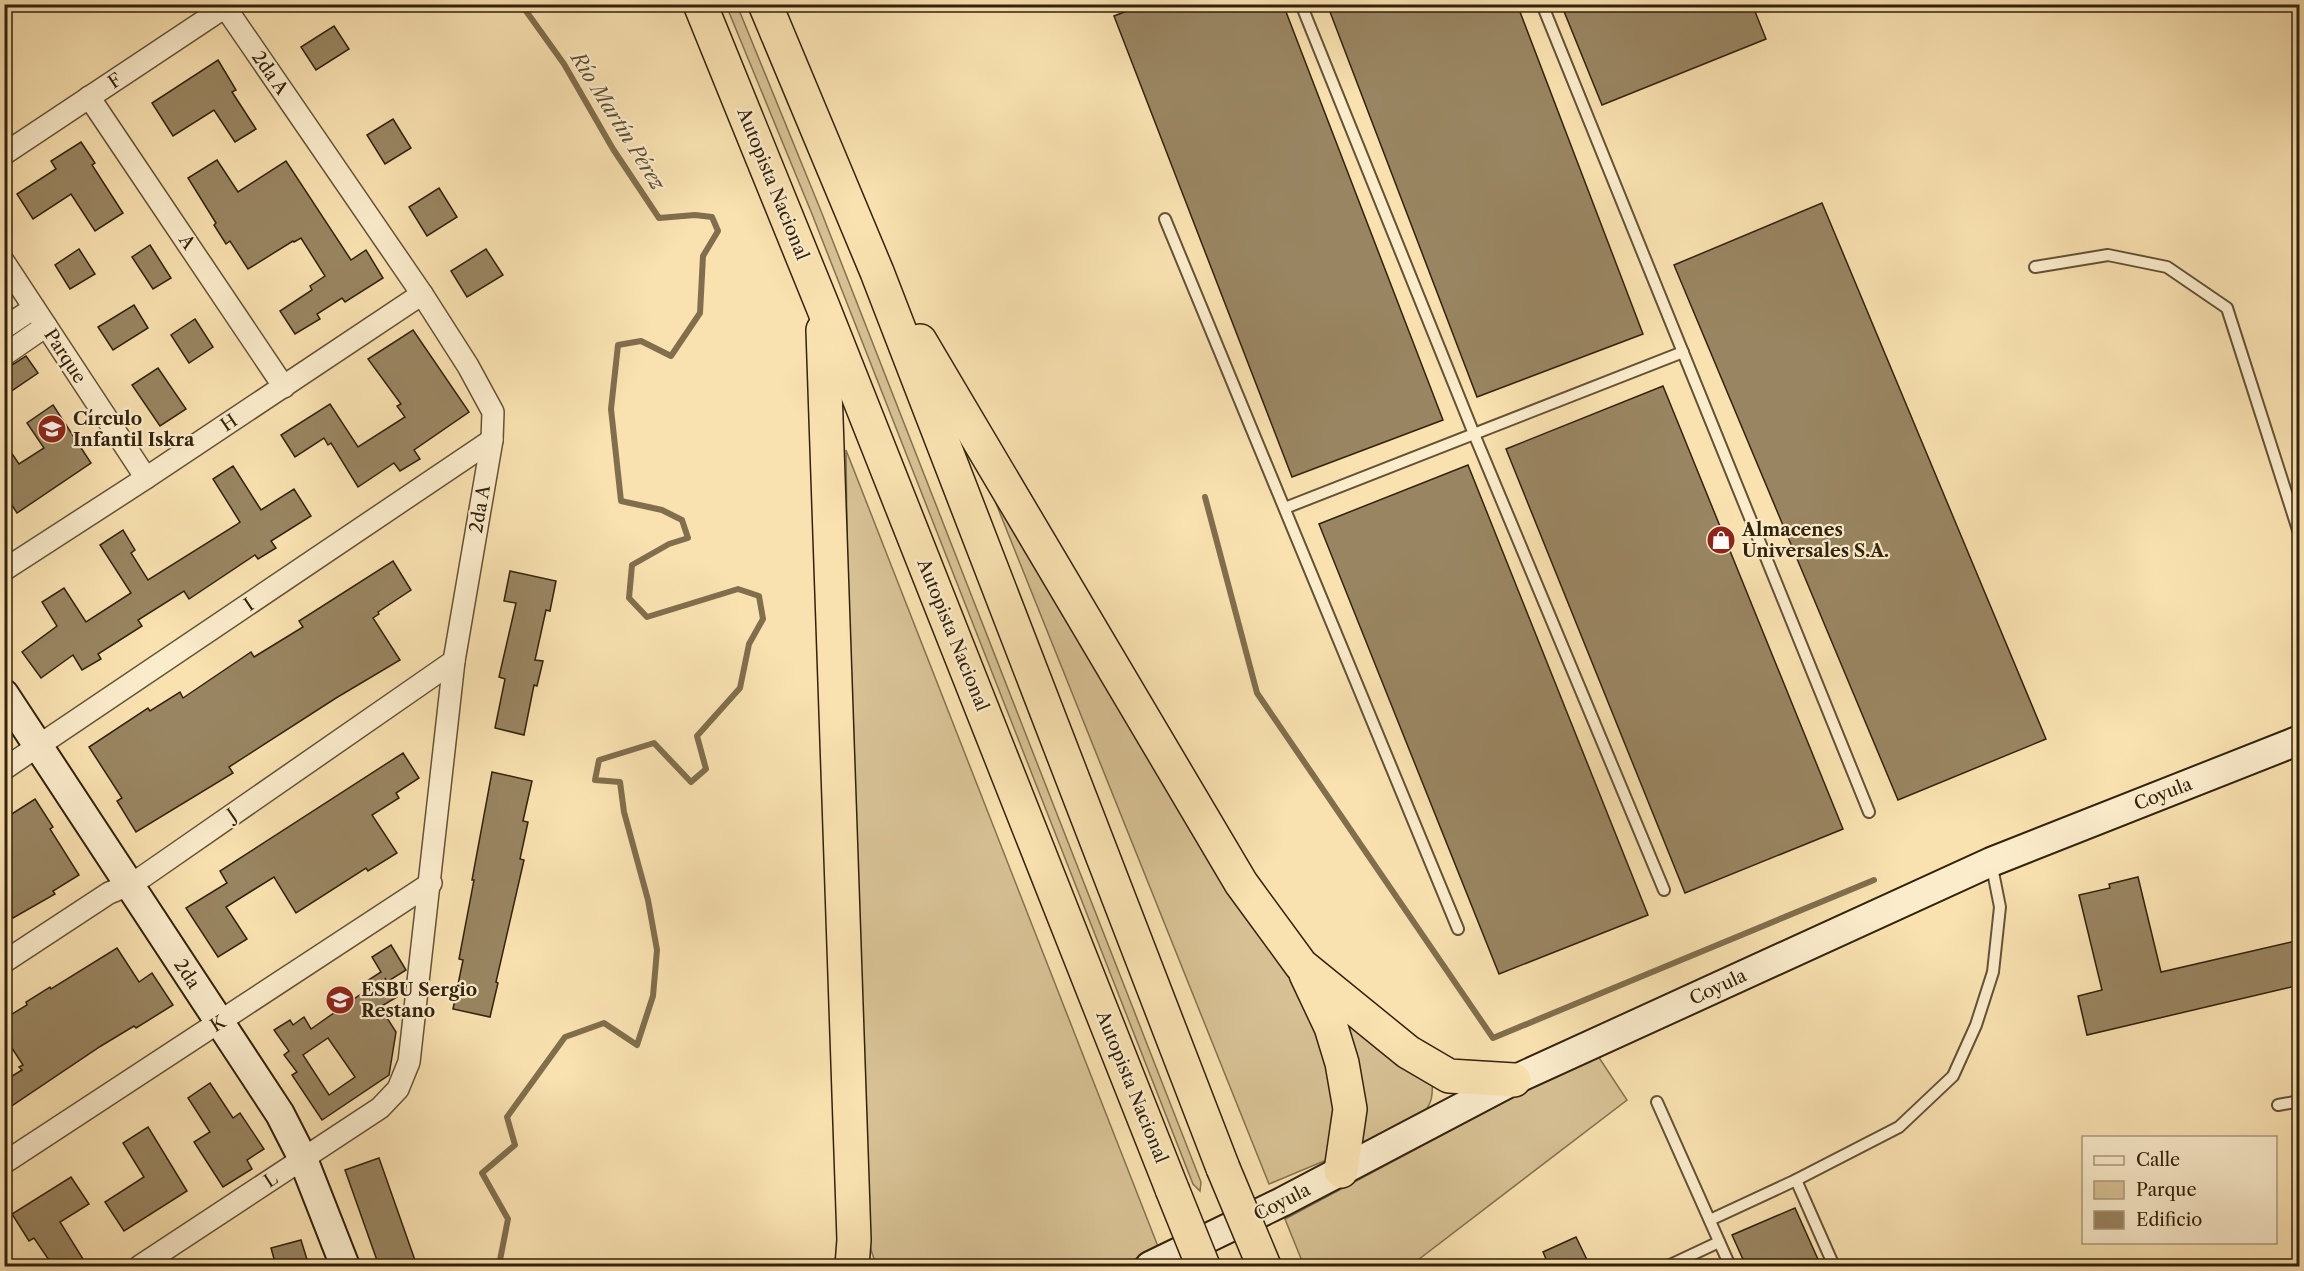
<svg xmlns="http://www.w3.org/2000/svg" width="2304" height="1271" viewBox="0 0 2304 1271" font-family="'Libre Caslon Text',serif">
  <rect width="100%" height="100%" fill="#f9e1b0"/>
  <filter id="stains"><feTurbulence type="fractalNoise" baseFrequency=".00333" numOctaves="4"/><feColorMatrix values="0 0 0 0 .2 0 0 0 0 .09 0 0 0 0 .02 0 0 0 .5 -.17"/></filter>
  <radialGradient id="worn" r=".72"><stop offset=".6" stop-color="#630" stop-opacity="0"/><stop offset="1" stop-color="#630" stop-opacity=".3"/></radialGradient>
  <g fill="#d7c194" stroke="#847250" stroke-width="1.5">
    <path d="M 726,5 L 737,5 L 821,211 L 1201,1182 L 1200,1191 L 1193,1184 L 812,214 Z"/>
    <path d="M 846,450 L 1159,1249 L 1118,1266 L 878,1266 L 875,1262 L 865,1232 L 850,778 Z"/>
    <path d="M 979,461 L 1292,971 C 1321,1034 1347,1088 1329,1159 L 1269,1184 Z"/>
    <path d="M 1333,1000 L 1432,1078 C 1433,1094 1433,1104 1421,1115 L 1357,1152 Z"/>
    <path d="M 1596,1053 L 1627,1100 L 1410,1266 L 1304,1266 L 1285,1219 Z"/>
  </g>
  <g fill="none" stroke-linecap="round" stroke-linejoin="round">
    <g stroke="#816e4d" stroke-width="6">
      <path d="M 1205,497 L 1257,693 L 1493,1038 L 1874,880"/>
      <path d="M 502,1266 L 500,1260 L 508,1219 L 482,1173 L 515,1145 L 507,1117 L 565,1037 L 604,1023 L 637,1045 L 653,996 L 657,950 L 648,900 L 624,812 L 620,782 L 595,780 L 599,760 L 654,743 L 691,782 L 706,769 L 697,736 L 740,688 L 749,644 L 763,619 L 759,596 L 738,589 L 647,617 L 629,598 L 632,565 L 669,544 L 688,538 L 682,520 L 662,510 L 621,501 L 611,409 L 618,345 L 641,341 L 671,356 L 700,313 L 703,256 L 718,231 L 712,217 L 695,215 L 659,218 L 613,149 L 564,64 L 521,4"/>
    </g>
  </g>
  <g fill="#998561" stroke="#32220c" stroke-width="1.5" fill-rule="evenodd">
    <path d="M 1145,4 L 1283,4 L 1443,420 L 1292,477 L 1114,16 Z"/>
    <path d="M 1327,4 L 1517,4 L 1643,334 L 1477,397 Z"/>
    <path d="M 1561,4 L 1752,4 L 1766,39 L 1602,105 Z"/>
    <path d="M 334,26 L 349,49 L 316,70 L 301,47 Z"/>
    <path d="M 218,60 L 236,90 L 232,92 L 256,129 L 235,142 L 214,110 L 173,136 L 152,103 Z"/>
    <path d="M 393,119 L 411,148 L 385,164 L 367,135 Z"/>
    <path d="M 81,142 L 95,163 L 92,165 L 123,213 L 95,231 L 71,194 L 33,219 L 17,194 L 56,169 L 51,161 Z"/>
    <path d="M 217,160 L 238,192 L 286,161 L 351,260 L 366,250 L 383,278 L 345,302 L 342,298 L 317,314 L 320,319 L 295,334 L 280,311 L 312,290 L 310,286 L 325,276 L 301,238 L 294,242 L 293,241 L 248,269 L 230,241 L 226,244 L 214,225 L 216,223 L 188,178 Z"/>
    <path d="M 439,188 L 457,217 L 427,236 L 409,207 Z"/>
    <path d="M 1822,203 L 2046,739 L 1898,800 L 1674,265 Z"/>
    <path d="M 150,245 L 171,278 L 153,289 L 132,257 Z"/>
    <path d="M 79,249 L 95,274 L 70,289 L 55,265 Z"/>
    <path d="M 486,249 L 503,275 L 467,297 L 451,271 Z"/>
    <path d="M 134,305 L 148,328 L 113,350 L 98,327 Z"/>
    <path d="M 195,319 L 213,347 L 189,363 L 171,335 Z"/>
    <path d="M 413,330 L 469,412 L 414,450 L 420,459 L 400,471 L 394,463 L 358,487 L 331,443 L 328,445 L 324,438 L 295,457 L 281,435 L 330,404 L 358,447 L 405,417 L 397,406 L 401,404 L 368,359 Z"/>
    <path d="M 26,356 L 38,373 L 4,396 L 4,370 Z"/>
    <path d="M 158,368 L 186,409 L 160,426 L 132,385 Z"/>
    <path d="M 1663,386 L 1843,829 L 1685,893 L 1506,449 Z"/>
    <path d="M 53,405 L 91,463 L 17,513 L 4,493 L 4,442 L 19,464 L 44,448 L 27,423 Z"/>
    <path d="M 1468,465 L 1648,915 L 1499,974 L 1319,524 Z"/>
    <path d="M 233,466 L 261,510 L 294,489 L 311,516 L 271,541 L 276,548 L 258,559 L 255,555 L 189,599 L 184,591 L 138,620 L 142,626 L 98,654 L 101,659 L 82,670 L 73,655 L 41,678 L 22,652 L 57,626 L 42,602 L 64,588 L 86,622 L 131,593 L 100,545 L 123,530 L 135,550 L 131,553 L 148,580 L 236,525 L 240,522 L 213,479 Z"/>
    <path d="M 393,561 L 411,590 L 378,612 L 379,614 L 373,618 L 400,660 L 336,698 L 229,767 L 233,773 L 136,832 L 117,801 L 122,798 L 89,747 L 148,708 L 150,711 L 180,692 L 183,698 L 251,652 L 254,657 L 303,627 L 299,621 Z"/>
    <path d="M 510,571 L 556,581 L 550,611 L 546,610 L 535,660 L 543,661 L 537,686 L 534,685 L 524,735 L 495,728 L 505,679 L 499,677 L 516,603 L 504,601 Z"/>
    <path d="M 403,753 L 419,778 L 396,793 L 399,798 L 372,815 L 397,853 L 368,871 L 366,868 L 296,913 L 274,877 L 226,907 L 247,939 L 218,957 L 186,908 L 227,883 L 220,871 Z"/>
    <path d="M 492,772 L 532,781 L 523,821 L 528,822 L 520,859 L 524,860 L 496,982 L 498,983 L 490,1017 L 453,1009 L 463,960 L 459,959 L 474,880 L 472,880 Z"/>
    <path d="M 35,799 L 53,827 L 50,829 L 79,875 L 53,891 L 55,894 L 13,918 L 4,906 L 4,819 Z"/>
    <path d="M 2138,877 L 2161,972 L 2300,940 L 2300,985 L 2087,1035 L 2078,996 L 2102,990 L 2079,895 L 2110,888 L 2109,884 Z"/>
    <path d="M 391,945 L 406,970 L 387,982 L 385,978 L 397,997 L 380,1007 L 396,1032 L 389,1075 L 322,1120 L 292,1075 L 297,1072 L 284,1055 L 289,1051 L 274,1030 L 290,1020 L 293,1025 L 304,1017 L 311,1029 L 371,987 L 367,981 L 381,972 L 372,957 ZM 328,1038 L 355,1077 L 329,1095 L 303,1055 Z"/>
    <path d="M 117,948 L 139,982 L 152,973 L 173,1005 L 136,1028 L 134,1026 L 101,1046 L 4,1111 L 4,1081 L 22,1070 L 19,1067 L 23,1065 L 4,1036 L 4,1019 L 27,1005 L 26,1002 L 50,987 L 51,989 Z"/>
    <path d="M 210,1083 L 233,1118 L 240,1113 L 264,1149 L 247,1160 L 252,1169 L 223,1187 L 194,1142 L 210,1132 L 188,1098 Z"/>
    <path d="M 148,1127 L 187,1191 L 124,1231 L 105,1202 L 144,1177 L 123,1143 Z"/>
    <path d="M 379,1158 L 417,1266 L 379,1266 L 345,1170 Z"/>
    <path d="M 71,1177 L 89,1204 L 60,1222 L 83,1259 L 72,1266 L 53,1266 L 34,1238 L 29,1241 L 12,1214 Z"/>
    <path d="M 1795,1208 L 1821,1266 L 1746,1266 L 1732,1235 Z"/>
    <path d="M 1576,1237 L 1590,1266 L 1549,1266 L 1543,1252 Z"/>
    <path d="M 301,1240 L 309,1266 L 276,1266 L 271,1248 Z"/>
  </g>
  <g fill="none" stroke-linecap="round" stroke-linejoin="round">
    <g stroke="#645235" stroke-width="14">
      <g id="lane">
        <path d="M 1075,4 L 1076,4"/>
        <path d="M 1301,4 L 1474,434 L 1664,890"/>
        <path d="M 1542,4 L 1869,812"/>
        <path d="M 1165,219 L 1458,929"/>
        <path d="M 2035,267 L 2108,255 L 2167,267 L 2227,308 L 2300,536"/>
        <path d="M 1285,508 L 1683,352"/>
        <path d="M 1657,1102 L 1730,1266"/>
        <path d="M 2278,1105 L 2300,1101"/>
        <path d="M 1796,1180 L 1834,1266"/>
        <path d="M 1710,1220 L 1796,1180 L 1899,1127 L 1953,1076 L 1976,1025 L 1993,972 L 2000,907 L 1991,862"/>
        <path d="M 1668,1266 L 1719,1242"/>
      </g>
    </g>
    <g stroke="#645235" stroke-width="24">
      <g id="street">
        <path d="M 89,97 L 284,387"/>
        <path d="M 4,154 L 225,7"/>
        <path d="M 4,262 L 146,478"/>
        <path d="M 4,328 L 34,308"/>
        <path d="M 4,355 L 46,326"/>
        <path d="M 4,570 L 146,478 L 422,294"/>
        <path d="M 4,769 L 492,440"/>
        <path d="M 4,962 L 109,893 L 129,885 L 144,876 L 454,661"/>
        <path d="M 4,1163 L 431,883"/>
        <path d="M 140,1266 L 380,1108 L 398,1089 L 409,1062 L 454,661 L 492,440 L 493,412 L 468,366 L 422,294 L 223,4"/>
      </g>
    </g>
    <g stroke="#32220c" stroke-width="32">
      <g id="secondary">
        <path d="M 4,694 L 280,1114 L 303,1159 L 345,1266"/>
        <path d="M 1150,1266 L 1282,1202 L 1514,1080 L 1991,862 L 2300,740"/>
      </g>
    </g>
    <g stroke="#32220c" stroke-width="36">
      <g id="highway">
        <path d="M 700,4 L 823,307 L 1172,1189"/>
        <path d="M 765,4 L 877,272 L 1223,1168"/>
        <path d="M 823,330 L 854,1240 L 852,1266"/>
        <path d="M 920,341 L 1241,883 L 1301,965 L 1408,1052 L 1449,1076 L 1514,1080"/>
        <path d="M 1306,974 L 1331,1027 L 1342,1063 L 1350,1109 L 1341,1171"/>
      </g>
    </g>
    <use href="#lane" stroke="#fbeccc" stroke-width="10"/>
    <use href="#street" stroke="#fbeccc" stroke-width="21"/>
    <use href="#secondary" stroke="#fbeccc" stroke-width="28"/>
    <use href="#highway" stroke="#f9e1b0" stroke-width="33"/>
    <g stroke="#32220c" stroke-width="36" stroke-linecap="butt">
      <g id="highway-bridge">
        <path d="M 1223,1168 L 1264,1266"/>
        <path d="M 1172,1189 L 1203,1266"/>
      </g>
    </g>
    <use href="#highway-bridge" stroke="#f9e1b0" stroke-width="33"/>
  </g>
  <defs>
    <g id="school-disc" transform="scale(1.5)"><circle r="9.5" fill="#8f2418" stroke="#fbeccc"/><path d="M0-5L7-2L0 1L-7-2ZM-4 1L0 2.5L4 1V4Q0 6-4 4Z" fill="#fff"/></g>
    <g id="shop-disc" transform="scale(1.5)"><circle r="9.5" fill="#8f2418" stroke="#fbeccc"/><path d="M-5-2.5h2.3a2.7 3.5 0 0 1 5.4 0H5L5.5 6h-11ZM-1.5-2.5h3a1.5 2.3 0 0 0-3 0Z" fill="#fff"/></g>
  </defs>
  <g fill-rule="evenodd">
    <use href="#school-disc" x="52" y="429"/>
    <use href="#shop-disc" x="1721" y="540"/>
    <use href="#school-disc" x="340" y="1000"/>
  </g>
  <g text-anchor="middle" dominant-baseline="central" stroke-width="4.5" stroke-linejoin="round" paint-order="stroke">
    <g font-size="18" fill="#32220c" stroke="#fbeccc">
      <text transform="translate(270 73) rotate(55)">2da A</text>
      <text transform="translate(115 81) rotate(-34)">F</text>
      <text transform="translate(773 184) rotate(68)">Autopista Nacional</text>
      <text transform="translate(187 242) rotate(56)">A</text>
      <text transform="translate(65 356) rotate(57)">Parque</text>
      <text transform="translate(229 423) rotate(-34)">H</text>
      <text transform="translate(480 509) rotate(-80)">2da A</text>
      <text transform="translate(249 605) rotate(-34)">I</text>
      <text transform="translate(953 635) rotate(68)">Autopista Nacional</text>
      <text transform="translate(2163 794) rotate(-21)">Coyula</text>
      <text transform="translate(232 815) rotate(-35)">J</text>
      <text transform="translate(187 974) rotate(57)">2da</text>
      <text transform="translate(1718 987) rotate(-25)">Coyula</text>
      <text transform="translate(218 1024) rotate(-32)">K</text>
      <text transform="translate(1132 1087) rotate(68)">Autopista Nacional</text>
      <text transform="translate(271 1180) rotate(-33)">L</text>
      <text transform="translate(1282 1202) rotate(-27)">Coyula</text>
    </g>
    <g font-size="18" font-weight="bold" fill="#32220c" stroke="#fbeccc" text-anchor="start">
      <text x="73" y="419">Círculo<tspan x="73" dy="21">Infantil Iskra</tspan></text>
      <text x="1742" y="530">Almacenes<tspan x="1742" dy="21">Universales S.A.</tspan></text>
      <text x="361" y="990">ESBU Sergio<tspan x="361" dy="21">Restano</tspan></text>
    </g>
    <g font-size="20" font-style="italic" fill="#604e32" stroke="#fbeccc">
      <text transform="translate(618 121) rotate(58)">Río Martín Pérez</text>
    </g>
  </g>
  <rect width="2304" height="1271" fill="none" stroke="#f9e1b0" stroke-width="24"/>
  <rect x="6" y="6" width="2292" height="1259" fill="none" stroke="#32220c" stroke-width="3"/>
  <rect x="12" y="12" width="2280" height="1247" fill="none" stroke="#32220c" stroke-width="1.5"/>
  <rect x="2082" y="1136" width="195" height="108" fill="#fbeccc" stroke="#ab9b7f" stroke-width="1.5"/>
  <rect x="2094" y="1156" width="30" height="9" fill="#fbeccc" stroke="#ab9b7f" stroke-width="1.5"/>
  <text x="2136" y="1166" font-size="18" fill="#32220c">Calle</text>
  <rect x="2094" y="1181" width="30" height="18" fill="#d7c194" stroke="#ab9b7f" stroke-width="1.5"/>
  <text x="2136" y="1196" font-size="18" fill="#32220c">Parque</text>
  <rect x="2094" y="1211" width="30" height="18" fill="#998561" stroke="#ab9b7f" stroke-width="1.5"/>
  <text x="2136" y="1226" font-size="18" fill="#32220c">Edificio</text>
  <rect width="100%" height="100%" filter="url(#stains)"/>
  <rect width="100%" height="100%" fill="url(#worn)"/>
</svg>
